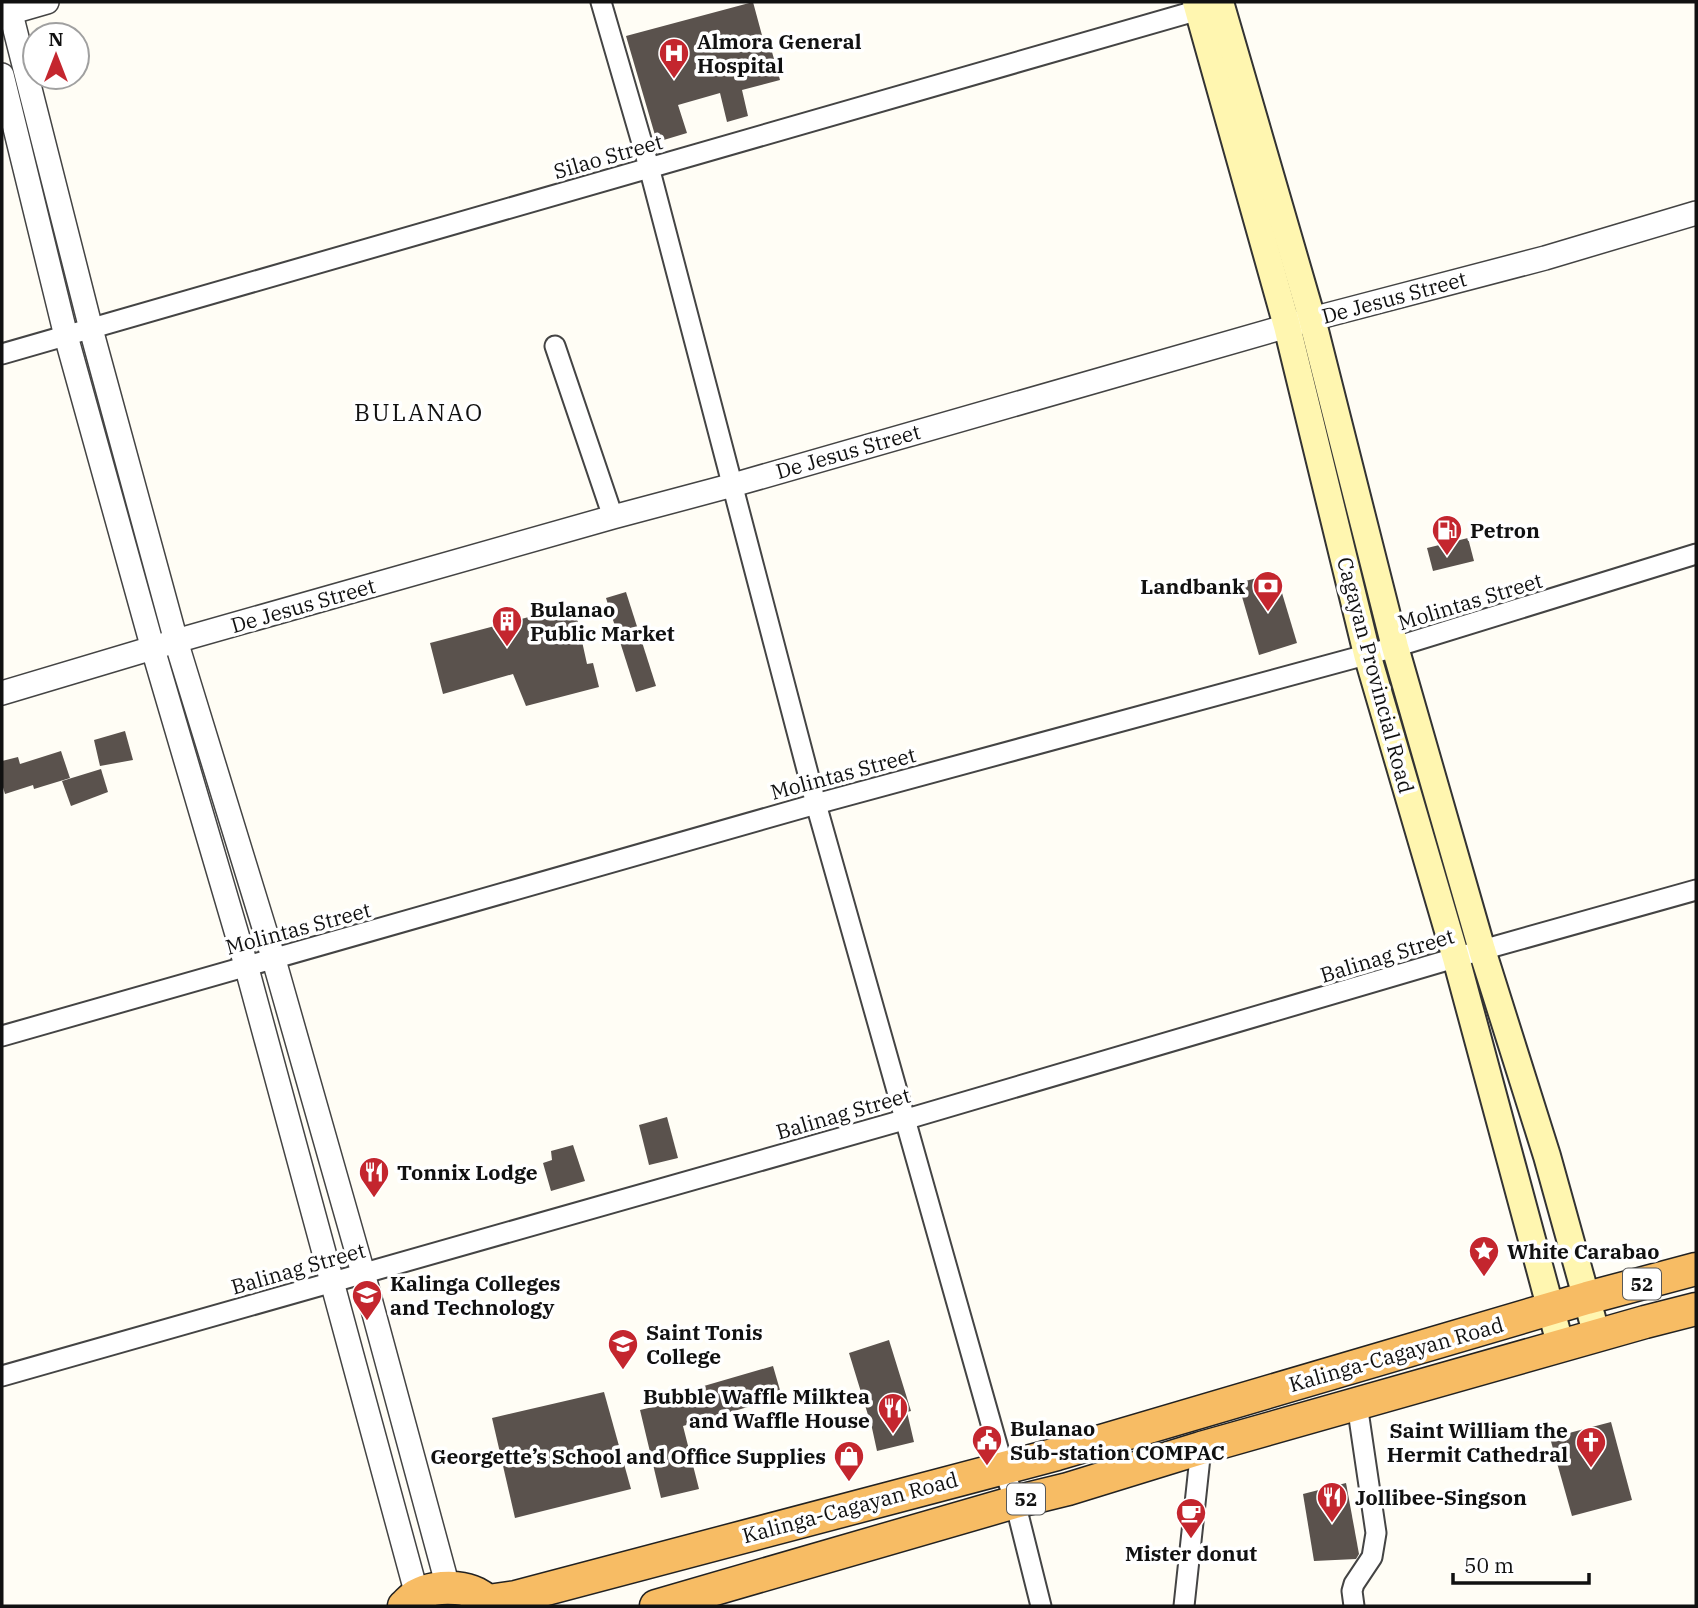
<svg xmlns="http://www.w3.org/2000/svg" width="1698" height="1608" viewBox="0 0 1698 1608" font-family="'IBM Plex Serif',serif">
  <rect width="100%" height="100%" fill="#fffdf5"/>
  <g fill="#5a524d">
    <path d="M 753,2 L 763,39 L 768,38 L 780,80 L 742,90 L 748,116 L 727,122 L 720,93 L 678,105 L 687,133 L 657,142 L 626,36 Z"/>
    <path d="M 1468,538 L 1474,561 L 1433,571 L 1427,548 Z"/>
    <path d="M 1276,573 L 1297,643 L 1259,655 L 1238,583 Z"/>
    <path d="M 626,592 L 656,686 L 636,692 L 606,598 Z"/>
    <path d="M 574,605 L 587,664 L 593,663 L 599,687 L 526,706 L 513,674 L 443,694 L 430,643 Z"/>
    <path d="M 125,731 L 133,760 L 100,766 L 94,740 Z"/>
    <path d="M 61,751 L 70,778 L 34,789 L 33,785 L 5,794 L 2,784 L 2,761 L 18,757 L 20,764 Z"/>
    <path d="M 101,769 L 108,792 L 71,806 L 62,781 Z"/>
    <path d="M 667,1117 L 678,1158 L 649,1165 L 639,1125 Z"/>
    <path d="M 573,1145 L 585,1181 L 551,1191 L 543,1163 L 552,1160 L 551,1151 Z"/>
    <path d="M 889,1340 L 911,1411 L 907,1412 L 914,1442 L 877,1451 L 872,1428 L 849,1353 Z"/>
    <path d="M 773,1366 L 782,1397 L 683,1426 L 699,1489 L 661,1498 L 640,1410 L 700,1396 L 697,1388 Z"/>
    <path d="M 604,1392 L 631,1489 L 515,1518 L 492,1418 Z"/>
    <path d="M 1611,1422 L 1632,1500 L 1572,1516 L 1550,1438 Z"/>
    <path d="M 1346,1483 L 1359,1554 L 1356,1559 L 1314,1561 L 1303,1494 Z"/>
  </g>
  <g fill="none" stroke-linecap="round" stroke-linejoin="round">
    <g stroke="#444" stroke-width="23">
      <g id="minor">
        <path d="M 601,2 L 649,167 L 816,804 L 1003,1466 L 1015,1502 L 1041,1606"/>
        <path d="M 555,346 L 613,517"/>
        <path d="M 2,354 L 1209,7"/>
        <path d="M 2,1036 L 816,804 L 1395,647 L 1696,554"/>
        <path d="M 2,1376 L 907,1119 L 1482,950 L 1696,890"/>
        <path d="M 1184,1606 L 1201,1448"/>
        <path d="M 1354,1606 L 1352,1591 L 1354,1584 L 1372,1557 L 1376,1533 L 1357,1404"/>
      </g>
    </g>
    <g stroke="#444" stroke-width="26">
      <g id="tertiary">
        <path d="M 8,2 L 91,329 L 176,641 L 274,960 L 363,1273 L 448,1587"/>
        <path d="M 2,15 L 47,2"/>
        <path d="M 2,75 L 66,336 L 153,649 L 246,965 L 417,1595"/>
        <path d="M 2,693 L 176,641 L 613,517 L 733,485 L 1312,319 L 1545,258 L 1696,213"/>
      </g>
    </g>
    <g stroke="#333" stroke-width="30">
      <g id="secondary">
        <path d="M 1196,2 L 1287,326 L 1367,654 L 1456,958 L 1561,1347"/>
        <path d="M 1220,2 L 1312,319 L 1395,647 L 1482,950 L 1547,1156 L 1597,1336"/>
      </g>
    </g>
    <g stroke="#222" stroke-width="35">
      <g id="trunk">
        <path d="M 488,1601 L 516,1597 L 1057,1454 L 1587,1298 L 1696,1269"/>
        <path d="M 404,1606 C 408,1603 412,1597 417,1595 C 437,1584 478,1584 490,1606"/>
        <path d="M 656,1606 L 1015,1502 L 1068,1489 L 1201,1448 L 1645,1322 L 1696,1309"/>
      </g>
    </g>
    <use href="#minor" stroke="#fff" stroke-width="19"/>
    <use href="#tertiary" stroke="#fff" stroke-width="23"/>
    <use href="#secondary" stroke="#fff6b0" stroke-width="26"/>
    <use href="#trunk" stroke="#f7bc64" stroke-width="32"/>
  </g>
  <defs>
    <g id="hospital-pin" transform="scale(1.575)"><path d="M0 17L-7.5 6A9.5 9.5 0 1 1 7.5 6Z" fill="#c4262e" stroke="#fff"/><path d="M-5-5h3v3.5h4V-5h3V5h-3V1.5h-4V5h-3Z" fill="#fff"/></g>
    <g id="fuel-pin" transform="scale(1.575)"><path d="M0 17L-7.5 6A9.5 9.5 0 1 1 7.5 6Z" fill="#c4262e" stroke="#fff"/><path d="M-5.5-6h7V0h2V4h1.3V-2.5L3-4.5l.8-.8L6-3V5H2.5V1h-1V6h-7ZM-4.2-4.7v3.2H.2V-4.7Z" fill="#fff"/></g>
    <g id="bank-pin" transform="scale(1.575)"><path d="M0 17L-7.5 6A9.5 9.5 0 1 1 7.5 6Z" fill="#c4262e" stroke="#fff"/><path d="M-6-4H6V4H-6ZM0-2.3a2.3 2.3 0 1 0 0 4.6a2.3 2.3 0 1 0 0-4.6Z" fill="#fff"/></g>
    <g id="building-pin" transform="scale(1.575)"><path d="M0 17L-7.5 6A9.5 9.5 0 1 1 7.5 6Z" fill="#c4262e" stroke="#fff"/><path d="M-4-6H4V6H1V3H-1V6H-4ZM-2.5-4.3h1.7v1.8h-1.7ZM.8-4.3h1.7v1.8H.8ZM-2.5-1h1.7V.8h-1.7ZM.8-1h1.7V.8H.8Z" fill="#fff"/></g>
    <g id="restaurant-pin" transform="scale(1.575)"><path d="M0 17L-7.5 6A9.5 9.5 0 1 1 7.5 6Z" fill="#c4262e" stroke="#fff"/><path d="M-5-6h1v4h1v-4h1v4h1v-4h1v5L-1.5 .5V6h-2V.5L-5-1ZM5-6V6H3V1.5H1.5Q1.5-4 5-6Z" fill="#fff"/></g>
    <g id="sight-pin" transform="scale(1.575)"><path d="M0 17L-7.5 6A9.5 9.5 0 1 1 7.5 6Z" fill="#c4262e" stroke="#fff"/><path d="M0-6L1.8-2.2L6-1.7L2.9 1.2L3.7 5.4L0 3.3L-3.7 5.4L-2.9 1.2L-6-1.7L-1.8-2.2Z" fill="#fff"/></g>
    <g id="university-pin" transform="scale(1.575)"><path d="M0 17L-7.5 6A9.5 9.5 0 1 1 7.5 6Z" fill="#c4262e" stroke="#fff"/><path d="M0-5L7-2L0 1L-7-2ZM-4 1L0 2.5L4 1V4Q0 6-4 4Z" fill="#fff"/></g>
    <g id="civic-pin" transform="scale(1.575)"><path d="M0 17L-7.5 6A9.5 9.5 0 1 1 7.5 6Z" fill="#c4262e" stroke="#fff"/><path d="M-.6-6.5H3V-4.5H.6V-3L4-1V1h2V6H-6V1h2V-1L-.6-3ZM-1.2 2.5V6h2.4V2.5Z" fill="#fff"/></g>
    <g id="church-pin" transform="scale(1.575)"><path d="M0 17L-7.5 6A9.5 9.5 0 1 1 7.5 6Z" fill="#c4262e" stroke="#fff"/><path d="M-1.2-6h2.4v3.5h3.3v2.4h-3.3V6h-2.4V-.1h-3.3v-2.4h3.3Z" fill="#fff"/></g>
    <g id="shop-pin" transform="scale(1.575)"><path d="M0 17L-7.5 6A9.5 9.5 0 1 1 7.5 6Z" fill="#c4262e" stroke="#fff"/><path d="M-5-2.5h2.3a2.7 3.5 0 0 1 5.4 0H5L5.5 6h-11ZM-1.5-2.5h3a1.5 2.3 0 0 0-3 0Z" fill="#fff"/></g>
    <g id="cafe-pin" transform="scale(1.575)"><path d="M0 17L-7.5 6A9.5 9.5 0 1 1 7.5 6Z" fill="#c4262e" stroke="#fff"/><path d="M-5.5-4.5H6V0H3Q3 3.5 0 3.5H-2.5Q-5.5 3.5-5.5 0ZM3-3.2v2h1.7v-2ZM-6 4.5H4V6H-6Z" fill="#fff"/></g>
  </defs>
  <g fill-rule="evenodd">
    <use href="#hospital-pin" x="674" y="53"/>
    <use href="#fuel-pin" x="1447" y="530"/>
    <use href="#bank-pin" x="1268" y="586"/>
    <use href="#building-pin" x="507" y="621"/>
    <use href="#restaurant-pin" x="374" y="1172"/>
    <use href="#sight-pin" x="1484" y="1251"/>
    <use href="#university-pin" x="367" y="1295"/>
    <use href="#university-pin" x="623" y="1344"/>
    <use href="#restaurant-pin" x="893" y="1408"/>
    <use href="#civic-pin" x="987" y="1440"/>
    <use href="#church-pin" x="1591" y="1442"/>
    <use href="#shop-pin" x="849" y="1456"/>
    <use href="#restaurant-pin" x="1332" y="1497"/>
    <use href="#cafe-pin" x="1191" y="1513"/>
  </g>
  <g text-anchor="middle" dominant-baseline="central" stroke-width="7" stroke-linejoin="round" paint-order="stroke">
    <g fill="#fff" stroke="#585858" stroke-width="2">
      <rect x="1623" y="1268.5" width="38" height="31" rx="5"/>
      <rect x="1007" y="1483.5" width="38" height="31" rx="5"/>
    </g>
    <g font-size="19" font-weight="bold" fill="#111">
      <text x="1642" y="1284">52</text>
      <text x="1026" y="1499">52</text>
    </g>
    <g font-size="21" font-weight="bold" fill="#111" stroke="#fff" text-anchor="start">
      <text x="697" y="41">Almora General<tspan x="697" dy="24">Hospital</tspan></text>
      <text x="1470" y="530">Petron</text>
      <text x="1245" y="586" text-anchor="end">Landbank</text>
      <text x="530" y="609">Bulanao<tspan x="530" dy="24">Public Market</tspan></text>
      <text x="397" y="1172">Tonnix Lodge</text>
      <text x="1507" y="1251">White Carabao</text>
      <text x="390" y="1283">Kalinga Colleges<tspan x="390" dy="24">and Technology</tspan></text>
      <text x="646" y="1332">Saint Tonis<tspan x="646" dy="24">College</tspan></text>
      <text x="870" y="1396" text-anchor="end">Bubble Waffle Milktea<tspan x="870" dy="24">and Waffle House</tspan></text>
      <text x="1010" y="1428">Bulanao<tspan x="1010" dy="24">Sub-station COMPAC</tspan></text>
      <text x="1568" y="1430" text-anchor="end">Saint William the<tspan x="1568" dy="24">Hermit Cathedral</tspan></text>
      <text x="826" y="1456" text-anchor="end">Georgette’s School and Office Supplies</text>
      <text x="1355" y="1497">Jollibee-Singson</text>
      <text x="1191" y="1553" text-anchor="middle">Mister donut</text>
    </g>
    <g font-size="21" fill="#111" stroke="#fff">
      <text transform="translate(608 156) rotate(-16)">Silao Street</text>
      <text transform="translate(1394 297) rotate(-15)">De Jesus Street</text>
      <text transform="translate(848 451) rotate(-16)">De Jesus Street</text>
      <text transform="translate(1470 601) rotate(-17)">Molintas Street</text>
      <text transform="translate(303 605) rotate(-16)">De Jesus Street</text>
      <text transform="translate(1376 675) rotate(75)">Cagayan Provincial Road</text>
      <text transform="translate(843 773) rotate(-15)">Molintas Street</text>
      <text transform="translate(298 928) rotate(-15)">Molintas Street</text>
      <text transform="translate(1387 955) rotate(-17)">Balinag Street</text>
      <text transform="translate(843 1113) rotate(-16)">Balinag Street</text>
      <text transform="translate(298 1268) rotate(-16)">Balinag Street</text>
      <text transform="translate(1396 1354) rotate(-16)">Kalinga-Cagayan Road</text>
      <text transform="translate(850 1507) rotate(-15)">Kalinga-Cagayan Road</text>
    </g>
    <g font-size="24" letter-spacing="2" fill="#111" stroke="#fff">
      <text x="419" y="412">BULANAO</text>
    </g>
  </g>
  <rect width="1698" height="1608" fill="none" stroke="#111111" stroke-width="7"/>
  <g transform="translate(56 56)"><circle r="33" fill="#ffffff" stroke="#a0a0a0" stroke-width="2"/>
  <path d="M0-5L12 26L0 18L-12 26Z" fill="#c4262e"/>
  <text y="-10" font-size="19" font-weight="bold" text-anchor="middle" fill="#111111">N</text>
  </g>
  <path d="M1453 1573v10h136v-10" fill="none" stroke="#111111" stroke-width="3.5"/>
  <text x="1464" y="1573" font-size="21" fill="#111111" stroke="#ffffff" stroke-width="5" paint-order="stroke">50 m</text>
</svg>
